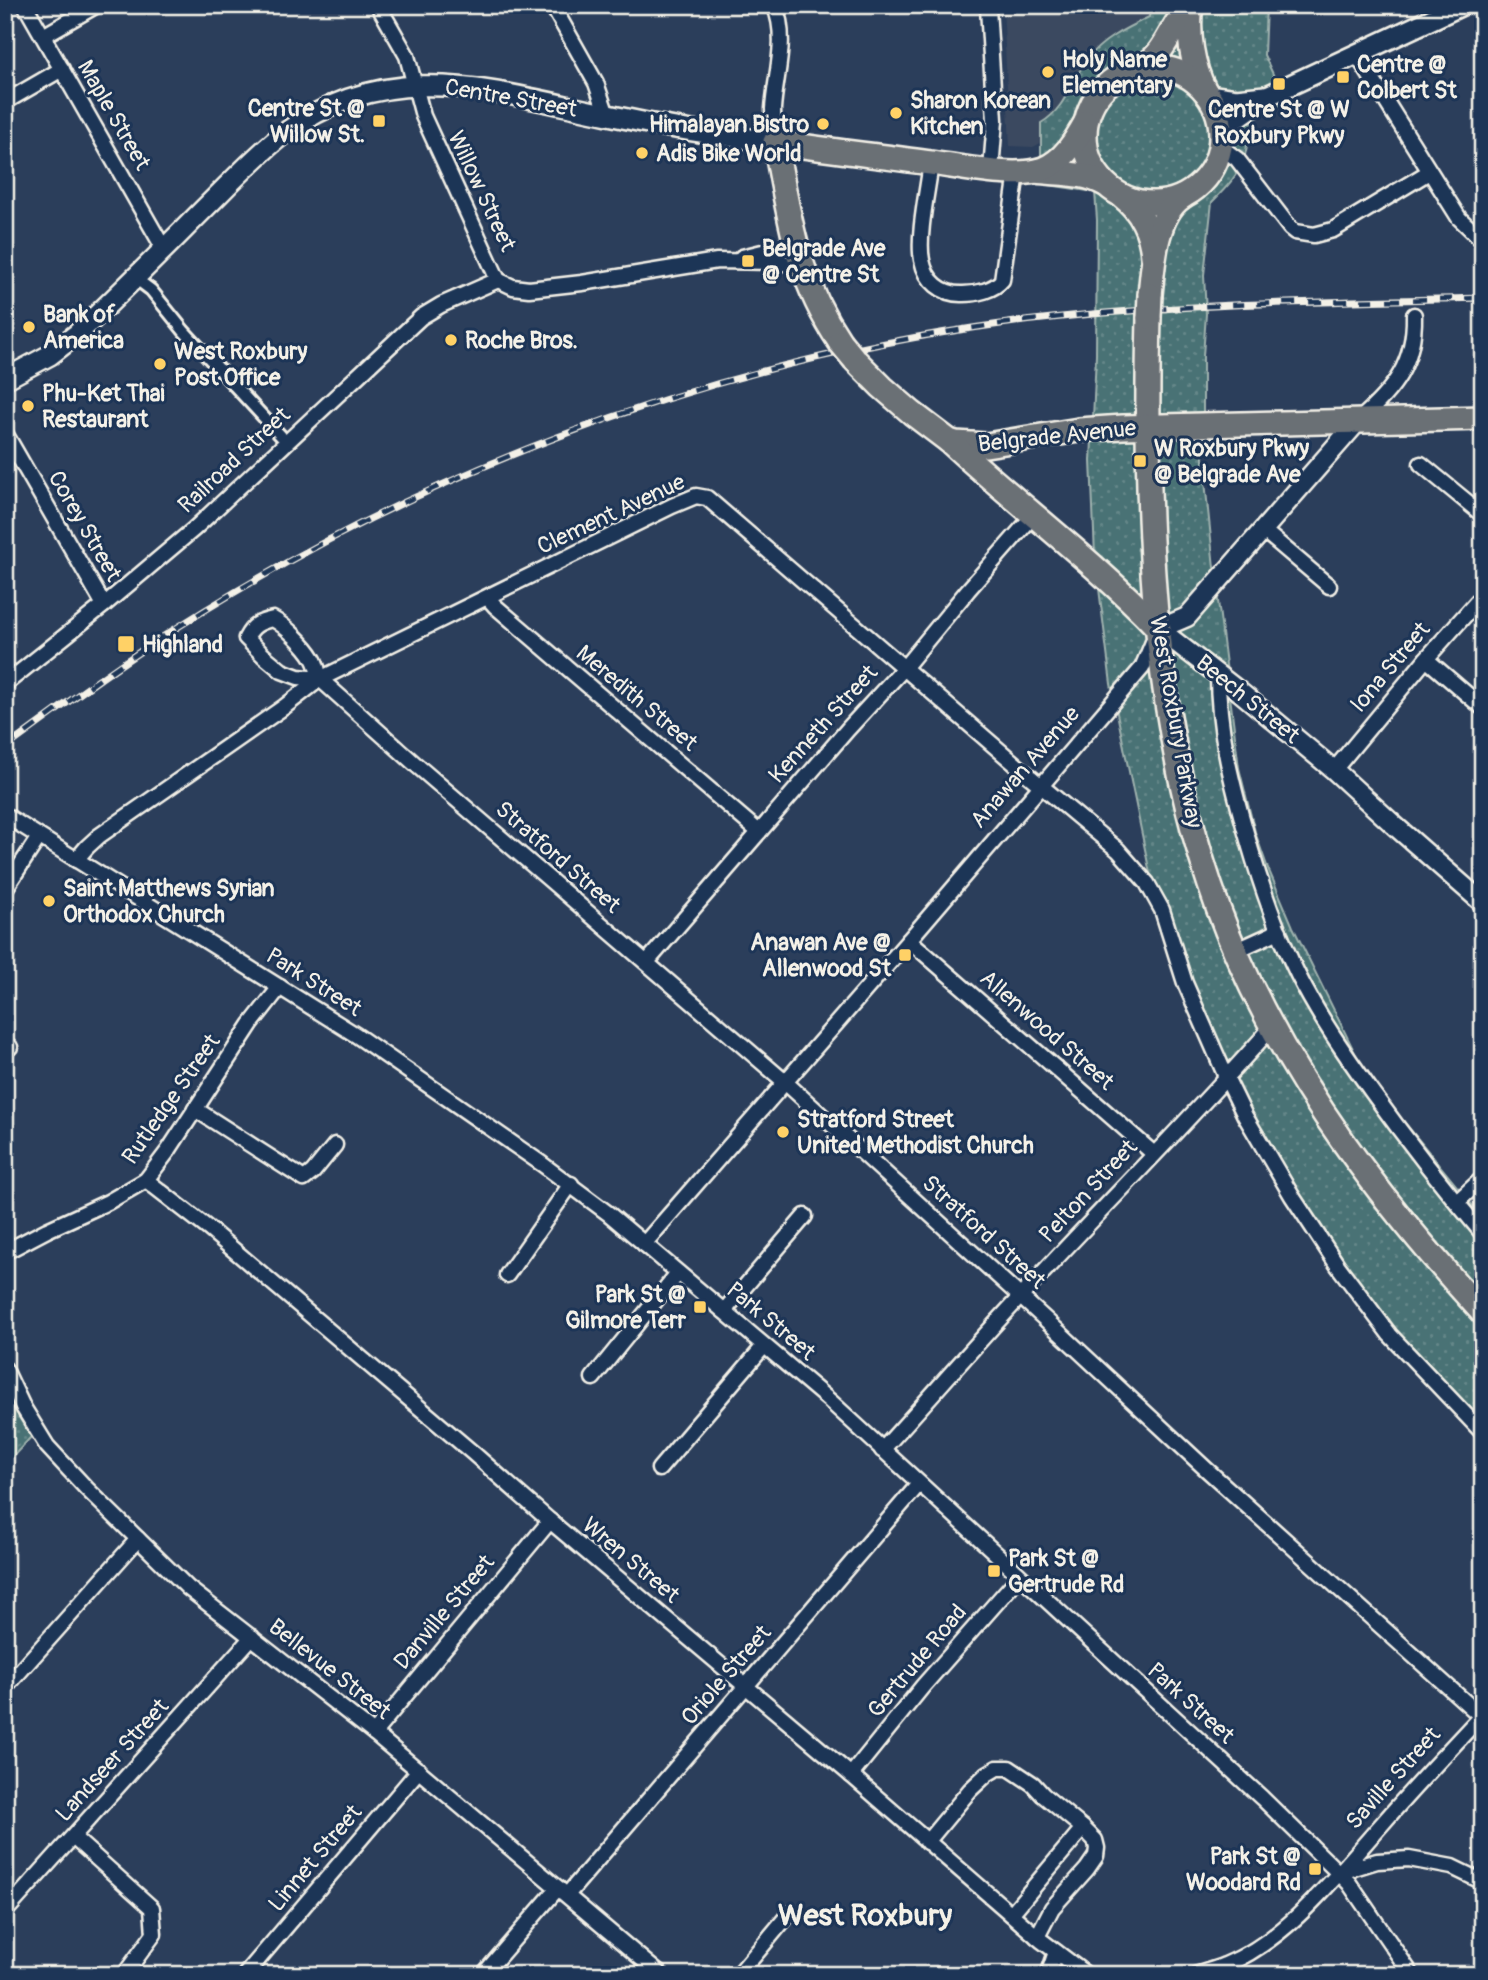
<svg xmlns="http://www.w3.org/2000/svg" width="1488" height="1980" viewBox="0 0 1488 1980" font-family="Pangolin,sans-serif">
  <defs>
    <pattern id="grass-dots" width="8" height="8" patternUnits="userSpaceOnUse" patternTransform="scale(1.75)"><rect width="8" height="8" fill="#4a7275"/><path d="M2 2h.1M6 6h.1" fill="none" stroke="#658789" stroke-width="1.8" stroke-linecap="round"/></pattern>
  </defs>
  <rect width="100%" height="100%" fill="#2b3e5b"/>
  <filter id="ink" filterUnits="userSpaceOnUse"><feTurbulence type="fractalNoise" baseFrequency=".0143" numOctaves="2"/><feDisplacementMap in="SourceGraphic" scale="14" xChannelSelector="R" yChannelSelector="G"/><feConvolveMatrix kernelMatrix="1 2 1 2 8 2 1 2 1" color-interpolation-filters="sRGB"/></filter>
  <g filter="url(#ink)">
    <path fill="#3b4960" d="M 1003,5 L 1171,5 L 1054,136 L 1033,147 L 1010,146 Z"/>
    <g fill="url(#grass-dots)" stroke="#9fb2ae" stroke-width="2">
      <path d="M 1151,5 L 1266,5 L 1264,55 L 1286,102 C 1277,107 1260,113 1254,121 C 1248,128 1248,148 1244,158 C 1238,176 1225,189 1212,202 L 1204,275 L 1206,314 L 1203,356 L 1203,462 L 1215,577 L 1239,768 L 1255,832 L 1267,866 L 1293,927 L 1359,1061 L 1382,1095 L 1483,1218 L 1483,1441 L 1373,1316 L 1241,1102 L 1216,1075 L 1194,1021 L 1154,893 L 1111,684 L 1095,557 L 1093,507 L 1091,461 L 1096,355 L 1097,220 L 1095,192 L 1041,184 L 1041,123 C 1065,109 1071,82 1086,61 C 1101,40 1126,28 1149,17 Z"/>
      <path d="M 5,1394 L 31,1437 L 5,1465 Z"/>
    </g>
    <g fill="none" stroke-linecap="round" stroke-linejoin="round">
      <g stroke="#f4f1e8" stroke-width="16">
        <path id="pedestrian" d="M 135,278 L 151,290 L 184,331 L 281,436"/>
      </g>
      <g stroke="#f4f1e8" stroke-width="19">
        <g id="minor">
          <path d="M 25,5 L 164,249"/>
          <path d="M 378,5 L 407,56 L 423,116 L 498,280"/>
          <path d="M 552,5 L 596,83 L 607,115"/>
          <path d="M 774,5 C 789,37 775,76 773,109 C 773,120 774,131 775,142"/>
          <path d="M 986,5 L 988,8 L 995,120 L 991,170"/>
          <path d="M 43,36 L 97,5"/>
          <path d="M 1357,55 L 1459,218 L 1483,241"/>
          <path d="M 5,102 L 62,69"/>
          <path d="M 1221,147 L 1237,159 L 1290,228 L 1295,232 L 1314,235 L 1333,230 L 1429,172"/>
          <path d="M 931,163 C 928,188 917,237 922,260 C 926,281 942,295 963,294 C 977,294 994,290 1002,280 L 1017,172"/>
          <path d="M 742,257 L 795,244"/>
          <path d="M 498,280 L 513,287 L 529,289 L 582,283 L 717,261 L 778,262 L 801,266"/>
          <path d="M 1359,420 C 1394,390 1415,363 1414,315"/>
          <path d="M 5,433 L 104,605 L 5,684"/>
          <path d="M 1421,464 L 1483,515"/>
          <path d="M 1263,530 L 1329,586"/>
          <path d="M 488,598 L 495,606 L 759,832"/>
          <path d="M 104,605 L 194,529 L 421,317 L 441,305 L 498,280"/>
          <path d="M 1426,659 L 1483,708"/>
          <path d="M 1218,675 C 1218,727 1230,776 1244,826 C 1258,877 1275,928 1298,975 C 1319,1017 1345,1054 1372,1092 C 1407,1141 1444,1188 1483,1234"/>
          <path d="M 320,679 C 318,672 317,664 313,658 C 306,646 286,626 273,619 C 259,622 253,625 246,638 L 264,656 L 282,671 L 298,677 L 320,679 L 414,763 L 785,1082 L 1045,1319 L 1206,1469 L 1483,1718"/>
          <path d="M 1334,770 L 1426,659 L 1483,595"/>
          <path d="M 5,815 L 356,1035 L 542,1164 L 609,1214 L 830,1401 L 1262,1798 L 1349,1883 L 1412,1975"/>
          <path d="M 76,860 L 87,847 L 99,836 L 284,707 L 320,679 L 672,506 L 696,496 L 707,498 L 1028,775 L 1118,850 L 1147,883 L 1162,910 L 1185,983 L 1227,1079 L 1245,1116 L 1292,1196 L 1338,1266 L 1390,1335 L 1483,1433"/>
          <path d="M 5,889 L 39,837"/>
          <path d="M 909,940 L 1154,1154"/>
          <path d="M 1235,951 L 1279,931"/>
          <path d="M 647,962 L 848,729 L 904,668 L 968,590 L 1033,516"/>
          <path d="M 5,1044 L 10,1047"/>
          <path d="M 195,1109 L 304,1179 L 313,1172 L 335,1145"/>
          <path d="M 146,1180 L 209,1229 L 473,1453 L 550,1521 L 851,1775 L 1042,1941 L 1087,1975"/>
          <path d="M 1457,1202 L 1483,1178"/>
          <path d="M 644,1244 L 909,940 L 1142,668 L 1156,635"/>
          <path d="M 5,1252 L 47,1230 L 108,1202 L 146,1180 L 168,1151 L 251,1024 L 280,987"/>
          <path d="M 507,1275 L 571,1184"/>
          <path d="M 724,1311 L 805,1216"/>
          <path d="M 5,1369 L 23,1407 L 47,1446 L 87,1489 L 188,1588 L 374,1733 L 661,1975"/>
          <path d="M 593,1378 L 678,1273"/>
          <path d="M 882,1450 C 929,1399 974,1346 1021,1296 C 1104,1206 1191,1119 1272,1027"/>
          <path d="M 659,1469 L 764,1346"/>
          <path d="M 5,1688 L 138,1539"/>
          <path d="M 374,1733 L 550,1521"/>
          <path d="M 851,1775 L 923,1686 L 1019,1577"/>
          <path d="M 73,1837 L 152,1908 L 154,1934 L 124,1975"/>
          <path d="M 927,1842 L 970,1790 L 987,1774 L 997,1768 L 1009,1768 L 1033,1784 L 1043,1795 L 1083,1828 L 1095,1840 L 1097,1848 L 1096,1856 L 1087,1869 L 1052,1908 L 1037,1937"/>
          <path d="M 1341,1872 L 1377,1861 L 1409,1859 L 1452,1867 L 1483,1882"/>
          <path d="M 567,1895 L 919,1484"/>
          <path d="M 5,1912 L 252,1637"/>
          <path d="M 1011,1914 L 1083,1828"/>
          <path d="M 245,1975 L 419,1770"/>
          <path d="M 483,1975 L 558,1888"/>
          <path d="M 738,1975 L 789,1914"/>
          <path d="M 1048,1975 L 1056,1952"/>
          <path d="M 1195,1975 C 1205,1972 1216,1969 1225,1965 C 1288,1940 1339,1872 1383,1823 C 1415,1786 1448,1751 1481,1716"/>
        </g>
      </g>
      <g stroke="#f4f1e8" stroke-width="23">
        <g id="tertiary">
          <path d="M 1159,629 L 1240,692 L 1334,770 L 1394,825 L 1483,903"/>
          <path d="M 1159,629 L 1187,617 L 1358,421"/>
        </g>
      </g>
      <g stroke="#f4f1e8" stroke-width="24">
        <g id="secondary">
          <path d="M 1208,95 L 1236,99 L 1265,96"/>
          <path d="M 1221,138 L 1223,130 L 1231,122 L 1269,95 L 1462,5"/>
          <path d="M 5,379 L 50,355 L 77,334 C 122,292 165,248 209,204 C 233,180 256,156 282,135 C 389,55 491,91 608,115 C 663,127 719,136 775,142"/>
        </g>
      </g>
      <g stroke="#f4f1e8" stroke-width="28">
        <g id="primary">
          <path d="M 1191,5 C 1187,33 1192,66 1205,91"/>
          <circle cx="1153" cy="135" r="68"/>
          <path d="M 1138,68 C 1160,59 1165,42 1177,23 C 1181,17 1186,11 1191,5"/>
          <path d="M 1036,171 C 1060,174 1084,172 1105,184"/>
          <path d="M 1122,196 C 1141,211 1151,232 1153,256"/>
          <path d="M 1150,295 C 1153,266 1155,215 1182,197"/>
          <path d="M 1149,317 C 1144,527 1151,760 1237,955 C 1295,1089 1385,1206 1483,1313"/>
          <path d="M 840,342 C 796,278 789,215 775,142 C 827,150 879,156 931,163 C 961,167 1015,179 1043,169 C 1064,161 1076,140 1086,122"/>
          <path d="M 855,360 L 882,387 L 912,413 L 949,441 L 956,443 L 986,445 L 1079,430 L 1123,427 L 1483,418"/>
          <path d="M 949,441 C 1017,504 1094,561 1159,629"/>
        </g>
      </g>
      <use href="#pedestrian" stroke="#1d3557" stroke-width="10"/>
      <use href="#minor" stroke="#1d3557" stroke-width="14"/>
      <use href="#tertiary" stroke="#1d3557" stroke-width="18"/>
      <use href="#secondary" stroke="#1d3557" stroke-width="19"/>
      <use href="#primary" stroke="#6b6f75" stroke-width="23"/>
      <g stroke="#f4f1e8" stroke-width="7">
        <path id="rail" d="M 5,748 C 52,714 98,679 147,647 C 405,477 702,363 1008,323 C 1166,303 1324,302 1483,298"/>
      </g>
      <use href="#rail" stroke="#1d3557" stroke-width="4.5" stroke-dasharray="13" stroke-linecap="butt"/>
      <g stroke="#f4f1e8" stroke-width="28" stroke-linecap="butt">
        <g id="primary-bridge">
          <path d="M 1149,317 L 1150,295"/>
          <path d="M 840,342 L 855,360"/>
        </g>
      </g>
      <use href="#primary-bridge" stroke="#6b6f75" stroke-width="23"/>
    </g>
  </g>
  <g fill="#ffd166" stroke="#1d3557" stroke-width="2.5">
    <circle cx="1048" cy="72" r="7"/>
    <rect x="1336" y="70" width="14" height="14" rx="3.5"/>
    <rect x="1272" y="77" width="14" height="14" rx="3.5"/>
    <circle cx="896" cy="113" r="7"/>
    <rect x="372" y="114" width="14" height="14" rx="3.5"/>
    <circle cx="823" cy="124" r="7"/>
    <circle cx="642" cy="153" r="7"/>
    <rect x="741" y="254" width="14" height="14" rx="3.5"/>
    <circle cx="29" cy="327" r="7"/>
    <circle cx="451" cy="340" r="7"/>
    <circle cx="160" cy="364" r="7"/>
    <circle cx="28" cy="406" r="7"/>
    <rect x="1133" y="454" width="14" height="14" rx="3.5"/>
    <rect x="117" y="635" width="18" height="18" rx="3.5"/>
    <circle cx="49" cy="901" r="7"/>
    <rect x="898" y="948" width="14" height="14" rx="3.5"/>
    <circle cx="783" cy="1132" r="7"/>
    <rect x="693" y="1300" width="14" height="14" rx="3.5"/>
    <rect x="987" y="1564" width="14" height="14" rx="3.5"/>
    <rect x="1308" y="1862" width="14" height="14" rx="3.5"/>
  </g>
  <g text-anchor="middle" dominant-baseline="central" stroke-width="6" stroke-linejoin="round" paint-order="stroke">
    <g font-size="23" font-weight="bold" fill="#f4f1e8" stroke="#1d3557" text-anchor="start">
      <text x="1062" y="59">Holy Name<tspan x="1062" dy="26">Elementary</tspan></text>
      <text x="1357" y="64">Centre @<tspan x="1357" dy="26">Colbert St</tspan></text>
      <text x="910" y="100">Sharon Korean<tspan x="910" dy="26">Kitchen</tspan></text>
      <text x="365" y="108" text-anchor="end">Centre St @<tspan x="365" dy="26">Willow St.</tspan></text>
      <text x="1279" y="109" text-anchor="middle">Centre St @ W<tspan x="1279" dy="26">Roxbury Pkwy</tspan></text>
      <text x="809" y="124" text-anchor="end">Himalayan Bistro</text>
      <text x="656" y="153">Adis Bike World</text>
      <text x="762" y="248">Belgrade Ave<tspan x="762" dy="26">@ Centre St</tspan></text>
      <text x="43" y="314">Bank of<tspan x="43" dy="26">America</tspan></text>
      <text x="465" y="340">Roche Bros.</text>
      <text x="174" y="351">West Roxbury<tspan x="174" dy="26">Post Office</tspan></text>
      <text x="42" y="393">Phu-Ket Thai<tspan x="42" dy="26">Restaurant</tspan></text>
      <text x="1154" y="448">W Roxbury Pkwy<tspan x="1154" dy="26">@ Belgrade Ave</tspan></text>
      <text x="142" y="644">Highland</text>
      <text x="63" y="888">Saint Matthews Syrian<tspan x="63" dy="26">Orthodox Church</tspan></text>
      <text x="891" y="942" text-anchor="end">Anawan Ave @<tspan x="891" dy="26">Allenwood St</tspan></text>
      <text x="797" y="1119">Stratford Street<tspan x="797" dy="26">United Methodist Church</tspan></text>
      <text x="686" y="1294" text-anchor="end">Park St @<tspan x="686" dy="26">Gilmore Terr</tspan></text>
      <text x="1008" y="1558">Park St @<tspan x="1008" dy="26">Gertrude Rd</tspan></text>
      <text x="1301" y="1856" text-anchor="end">Park St @<tspan x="1301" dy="26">Woodard Rd</tspan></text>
    </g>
    <g font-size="23" fill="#f4f1e8" stroke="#1d3557">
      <text transform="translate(511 98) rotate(10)">Centre Street</text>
      <text transform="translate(114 115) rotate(60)">Maple Street</text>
      <text transform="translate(482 191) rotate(65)">Willow Street</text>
      <text transform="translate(1057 436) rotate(-6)">Belgrade Avenue</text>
      <text transform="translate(234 460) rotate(-43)">Railroad Street</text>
      <text transform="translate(611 514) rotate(-25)">Clement Avenue</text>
      <text transform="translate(85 526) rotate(60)">Corey Street</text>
      <text transform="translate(1390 667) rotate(-50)">Iona Street</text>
      <text transform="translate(637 698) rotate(40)">Meredith Street</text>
      <text transform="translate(1248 699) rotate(39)">Beech Street</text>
      <text transform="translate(1176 722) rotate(80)">West Roxbury Parkway</text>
      <text transform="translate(823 724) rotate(-48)">Kenneth Street</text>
      <text transform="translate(1025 767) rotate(-49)">Anawan Avenue</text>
      <text transform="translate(558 857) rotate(41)">Stratford Street</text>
      <text transform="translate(314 982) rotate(32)">Park Street</text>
      <text transform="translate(1047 1030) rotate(41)">Allenwood Street</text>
      <text transform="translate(171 1099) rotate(-55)">Rutledge Street</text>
      <text transform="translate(1088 1191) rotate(-47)">Pelton Street</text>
      <text transform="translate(984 1232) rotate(42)">Stratford Street</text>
      <text transform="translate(771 1321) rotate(40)">Park Street</text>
      <text transform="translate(631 1560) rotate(40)">Wren Street</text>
      <text transform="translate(444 1612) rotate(-50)">Danville Street</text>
      <text transform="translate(917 1661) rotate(-50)">Gertrude Road</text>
      <text transform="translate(330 1669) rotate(38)">Bellevue Street</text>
      <text transform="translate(726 1675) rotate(-49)">Oriole Street</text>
      <text transform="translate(1191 1703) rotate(42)">Park Street</text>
      <text transform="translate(112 1760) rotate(-48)">Landseer Street</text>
      <text transform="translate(1393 1778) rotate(-48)">Saville Street</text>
      <text transform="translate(315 1858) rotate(-50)">Linnet Street</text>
    </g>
    <g font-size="30" font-weight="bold" fill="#f4f1e8" stroke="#1d3557">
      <text x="865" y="1915">West Roxbury</text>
    </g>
  </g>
  <rect width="1488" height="1980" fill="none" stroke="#1d3557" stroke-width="28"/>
  <rect x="14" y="14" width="1460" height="1952" fill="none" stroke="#f4f1e8" stroke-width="2.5" filter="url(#ink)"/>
</svg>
